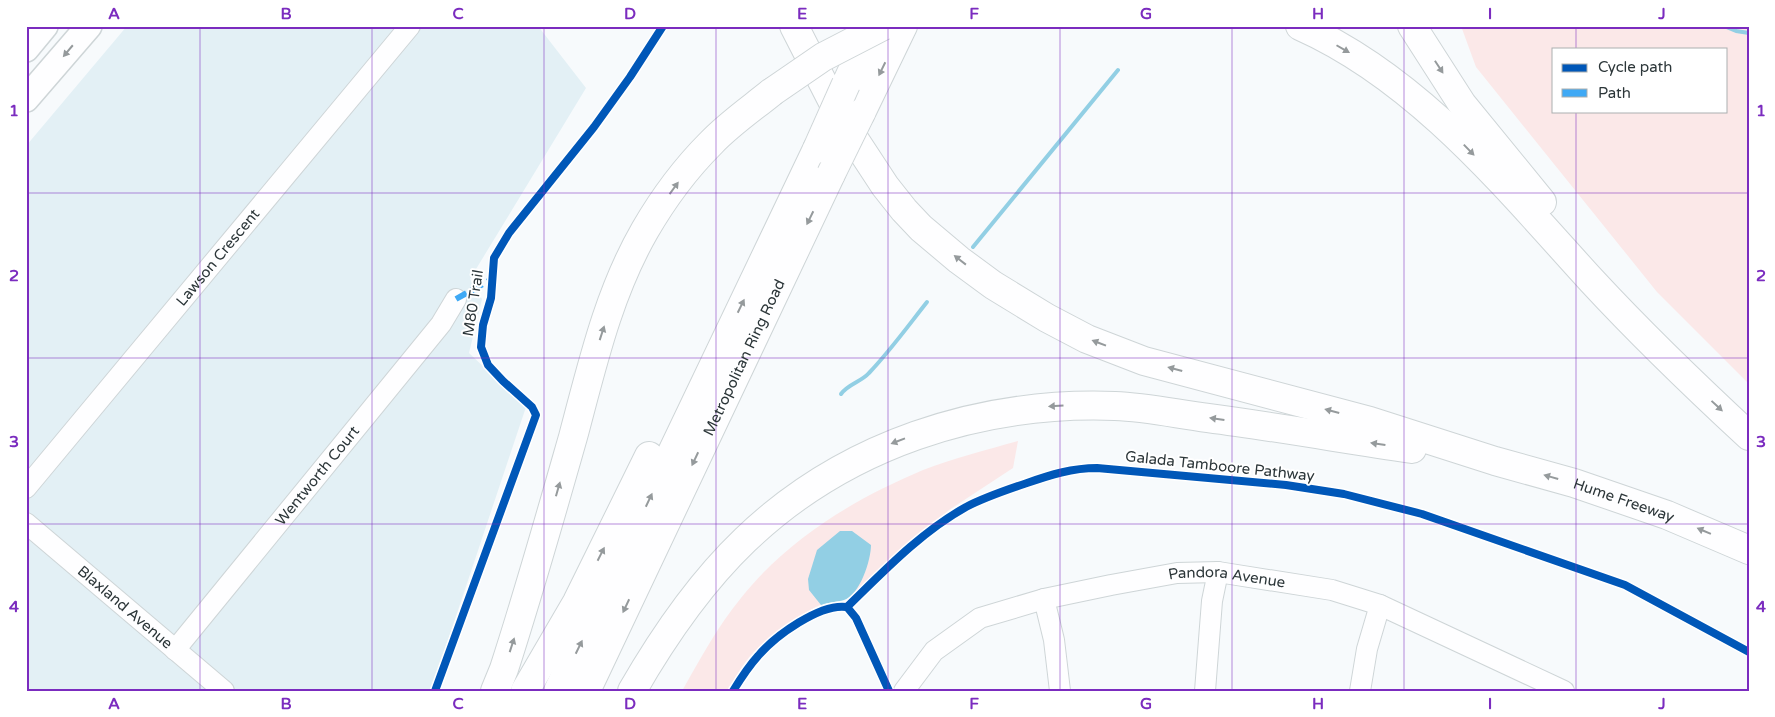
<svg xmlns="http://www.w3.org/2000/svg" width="1775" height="717" viewBox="0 0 1775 717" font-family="'Varela Round',sans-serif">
  <rect width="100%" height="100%" fill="#f7fafc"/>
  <path fill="#e3f0f5" d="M 127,26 L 538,26 L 586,88 L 470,279 L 482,299 L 469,353 L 526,407 L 431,691 L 26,691 L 26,146 Z"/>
  <g fill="#fbe8e8" fill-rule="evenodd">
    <path d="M 1461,26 L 1749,26 L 1749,384 L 1657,292 L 1476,67 ZM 1554,49 L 1726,49 L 1726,111 L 1554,111 Z"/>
    <path d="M 1018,441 L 1013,468 L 949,510 L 850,597 C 840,601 830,600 820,605 C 799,615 771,635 754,652 C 743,663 735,678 728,691 L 682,691 C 700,659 718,626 741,598 C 788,539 854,499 923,470 C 954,458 986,450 1018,441 Z"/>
  </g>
  <path fill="#92cfe4" d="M 840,531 L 852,531 L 871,545 C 871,560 860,595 844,600 C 837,602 829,602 821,605 L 809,590 L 808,579 L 817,550 Z"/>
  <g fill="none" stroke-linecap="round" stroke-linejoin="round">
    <g stroke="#92cfe4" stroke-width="4">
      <path d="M 1724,26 L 1736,31 L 1749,33"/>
      <path d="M 973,247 L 1118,70"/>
      <path d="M 841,394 C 848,384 861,382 869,373 C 890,351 908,326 927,302"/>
    </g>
    <g stroke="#ced5d7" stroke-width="22">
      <g id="minor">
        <path id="s1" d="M 26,488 L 410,26"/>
        <path id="s2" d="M 26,523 L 224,691"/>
        <path d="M 1044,599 L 1054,640 L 1060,691"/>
        <path id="s3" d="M 175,650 L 441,324 L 456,299"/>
        <path id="s4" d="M 904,691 L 934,651 L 980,618 L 1044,599 L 1111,585 L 1177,573 L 1218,572 L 1332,590 L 1380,605 L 1564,691"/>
        <path d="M 1205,691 L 1212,601 L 1218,572"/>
        <path d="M 1360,691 L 1367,649 L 1380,605"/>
      </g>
    </g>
    <g stroke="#ced5d7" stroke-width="28">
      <g id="major">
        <path d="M 26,49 L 45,26"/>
        <path d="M 26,99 L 89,26"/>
      </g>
    </g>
    <g stroke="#ced5d7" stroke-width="30">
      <g id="highway">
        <path id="s5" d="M 794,26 L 843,122 L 885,186 L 904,210 L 921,228 L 959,260 L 993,285 L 1047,318 L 1087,339 L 1144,361 L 1370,421 L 1495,461 L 1574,483 L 1667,515 L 1749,550"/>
        <path d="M 1300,26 C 1419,79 1506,187 1592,281 C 1642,335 1695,386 1749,436"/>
        <path d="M 1412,26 L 1462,104 L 1542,202"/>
        <path d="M 846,84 L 873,26"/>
        <path d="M 861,113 L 903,26"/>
        <path d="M 495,691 L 504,669 C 529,592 551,514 573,437 C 592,366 608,294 645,230 C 663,199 686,168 711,143 C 729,124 751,109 772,92"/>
        <path d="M 525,691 L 577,602 L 649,456"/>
        <path d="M 558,691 L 817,149"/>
        <path id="s6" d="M 586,691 L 831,174"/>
        <path d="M 632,691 C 663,637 700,583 745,540 C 844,445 979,401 1115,406 C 1146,407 1177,414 1208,418 C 1276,427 1344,439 1412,449"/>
      </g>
    </g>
    <use href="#minor" stroke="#fefeff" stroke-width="20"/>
    <use href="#major" stroke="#fefeff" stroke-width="25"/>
    <use href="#highway" stroke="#fefeff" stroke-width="28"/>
    <g stroke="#ced5d7" stroke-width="30" stroke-linecap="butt">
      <g id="highway-bridge">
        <path d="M 772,92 L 823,57 L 883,26"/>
        <path d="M 817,149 L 846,84"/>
        <path d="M 831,174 L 861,113"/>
      </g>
    </g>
    <use href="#highway-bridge" stroke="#fefeff" stroke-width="28"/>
    <path stroke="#3fa9f5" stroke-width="6" stroke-dasharray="12 6" stroke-linecap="butt" d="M 456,299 L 492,279"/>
    <g stroke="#fff" stroke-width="11">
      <g id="cycleway">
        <path d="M 847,607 C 884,571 921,532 966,507 C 985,497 1006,490 1027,483 C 1050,475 1072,468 1097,468 L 1286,485 L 1344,494 L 1422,514 L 1625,585 L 1749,652"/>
        <path d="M 847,607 L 856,618 L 889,691"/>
        <path d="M 435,691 L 536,415 L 532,407 L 503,381 L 488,365 L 481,347 L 483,325 L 491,298 L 494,258 L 509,233 L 594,127 L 630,77 L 663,26"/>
        <path d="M 733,691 C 741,678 748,667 758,656 C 775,636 820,603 847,607"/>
      </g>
    </g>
    <use href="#cycleway" stroke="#0057b8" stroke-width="8"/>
  </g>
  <defs><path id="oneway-solid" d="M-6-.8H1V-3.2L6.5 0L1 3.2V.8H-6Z" transform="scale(1.25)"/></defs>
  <g fill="#959a9c">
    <use href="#oneway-solid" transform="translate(1343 49) rotate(30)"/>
    <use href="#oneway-solid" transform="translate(68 51) rotate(130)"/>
    <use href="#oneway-solid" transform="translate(1439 67) rotate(57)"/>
    <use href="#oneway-solid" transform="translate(882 69) rotate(116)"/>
    <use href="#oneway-solid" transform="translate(1469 150) rotate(46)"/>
    <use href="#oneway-solid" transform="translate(674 188) rotate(-54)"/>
    <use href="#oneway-solid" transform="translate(810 218) rotate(116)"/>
    <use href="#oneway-solid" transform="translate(960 260) rotate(-142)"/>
    <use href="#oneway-solid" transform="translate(741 306) rotate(-64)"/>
    <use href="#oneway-solid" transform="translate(602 333) rotate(-72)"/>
    <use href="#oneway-solid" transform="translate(1099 343) rotate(-159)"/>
    <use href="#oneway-solid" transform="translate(1175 369) rotate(-165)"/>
    <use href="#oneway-solid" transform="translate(1056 406) rotate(177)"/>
    <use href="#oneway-solid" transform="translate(1717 406) rotate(43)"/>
    <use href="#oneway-solid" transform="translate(1332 411) rotate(-165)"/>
    <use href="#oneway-solid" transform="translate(1217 419) rotate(-172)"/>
    <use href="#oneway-solid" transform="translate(898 441) rotate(159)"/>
    <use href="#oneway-solid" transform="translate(1378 444) rotate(-172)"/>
    <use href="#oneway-solid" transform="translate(695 459) rotate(115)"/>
    <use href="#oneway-solid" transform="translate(1551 477) rotate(-164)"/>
    <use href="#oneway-solid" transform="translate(558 489) rotate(-74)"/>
    <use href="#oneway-solid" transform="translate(649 500) rotate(-65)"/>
    <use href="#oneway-solid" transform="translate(1704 531) rotate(-157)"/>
    <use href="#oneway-solid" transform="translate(601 554) rotate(-63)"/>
    <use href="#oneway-solid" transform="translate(626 606) rotate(115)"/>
    <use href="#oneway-solid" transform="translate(512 645) rotate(-72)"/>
    <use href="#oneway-solid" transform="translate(579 647) rotate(-64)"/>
  </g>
  <path fill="none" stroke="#7b2cbf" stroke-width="1" stroke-opacity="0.55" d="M 200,26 L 200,691M 372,26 L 372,691M 544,26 L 544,691M 716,26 L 716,691M 888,26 L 888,691M 1060,26 L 1060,691M 1232,26 L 1232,691M 1404,26 L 1404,691M 1576,26 L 1576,49M 1576,111 L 1576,691M 26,193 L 1749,193M 26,358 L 1749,358M 26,524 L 1749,524"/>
  <g text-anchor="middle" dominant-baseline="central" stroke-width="4" stroke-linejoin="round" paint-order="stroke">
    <g font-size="15" fill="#2c3639" stroke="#fff">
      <text stroke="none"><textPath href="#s1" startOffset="300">Lawson Crescent</textPath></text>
      <text transform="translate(473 303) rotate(-81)">M80 Trail</text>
      <text stroke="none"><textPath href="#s6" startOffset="369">Metropolitan Ring Road</textPath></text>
      <text transform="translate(1220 466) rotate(6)">Galada Tamboore Pathway</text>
      <text stroke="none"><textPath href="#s3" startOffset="225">Wentworth Court</textPath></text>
      <text stroke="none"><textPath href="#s5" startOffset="1001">Hume Freeway</textPath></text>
      <text stroke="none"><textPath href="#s4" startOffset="359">Pandora Avenue</textPath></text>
      <text stroke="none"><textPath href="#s2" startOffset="130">Blaxland Avenue</textPath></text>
    </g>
  </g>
  <rect width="1775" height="717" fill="none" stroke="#ffffff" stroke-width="55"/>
  <rect x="1552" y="48" width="175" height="65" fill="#ffffff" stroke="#abafb0"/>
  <rect x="1562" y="64" width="25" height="8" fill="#0057b8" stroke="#abafb0"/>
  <text x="1598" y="72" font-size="15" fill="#2c3639">Cycle path</text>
  <rect x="1562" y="89" width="25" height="8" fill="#3fa9f5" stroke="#abafb0"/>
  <text x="1598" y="98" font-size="15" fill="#2c3639">Path</text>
  <rect x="28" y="28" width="1720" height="662" fill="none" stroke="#7b2cbf" stroke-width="2"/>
  <g font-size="16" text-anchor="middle" font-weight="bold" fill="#7b2cbf">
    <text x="114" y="19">A</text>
    <text x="286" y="19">B</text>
    <text x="458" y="19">C</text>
    <text x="630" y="19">D</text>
    <text x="802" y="19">E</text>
    <text x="974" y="19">F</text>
    <text x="1146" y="19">G</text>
    <text x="1318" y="19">H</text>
    <text x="1490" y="19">I</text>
    <text x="1662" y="19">J</text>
    <text x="14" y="116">1</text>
    <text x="1761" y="116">1</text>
    <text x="14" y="281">2</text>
    <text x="1761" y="281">2</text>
    <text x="14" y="447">3</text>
    <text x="1761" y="447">3</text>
    <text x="14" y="612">4</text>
    <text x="1761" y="612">4</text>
    <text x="114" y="709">A</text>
    <text x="286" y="709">B</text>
    <text x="458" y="709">C</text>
    <text x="630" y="709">D</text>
    <text x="802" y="709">E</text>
    <text x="974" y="709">F</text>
    <text x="1146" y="709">G</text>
    <text x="1318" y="709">H</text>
    <text x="1490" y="709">I</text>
    <text x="1662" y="709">J</text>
  </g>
</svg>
